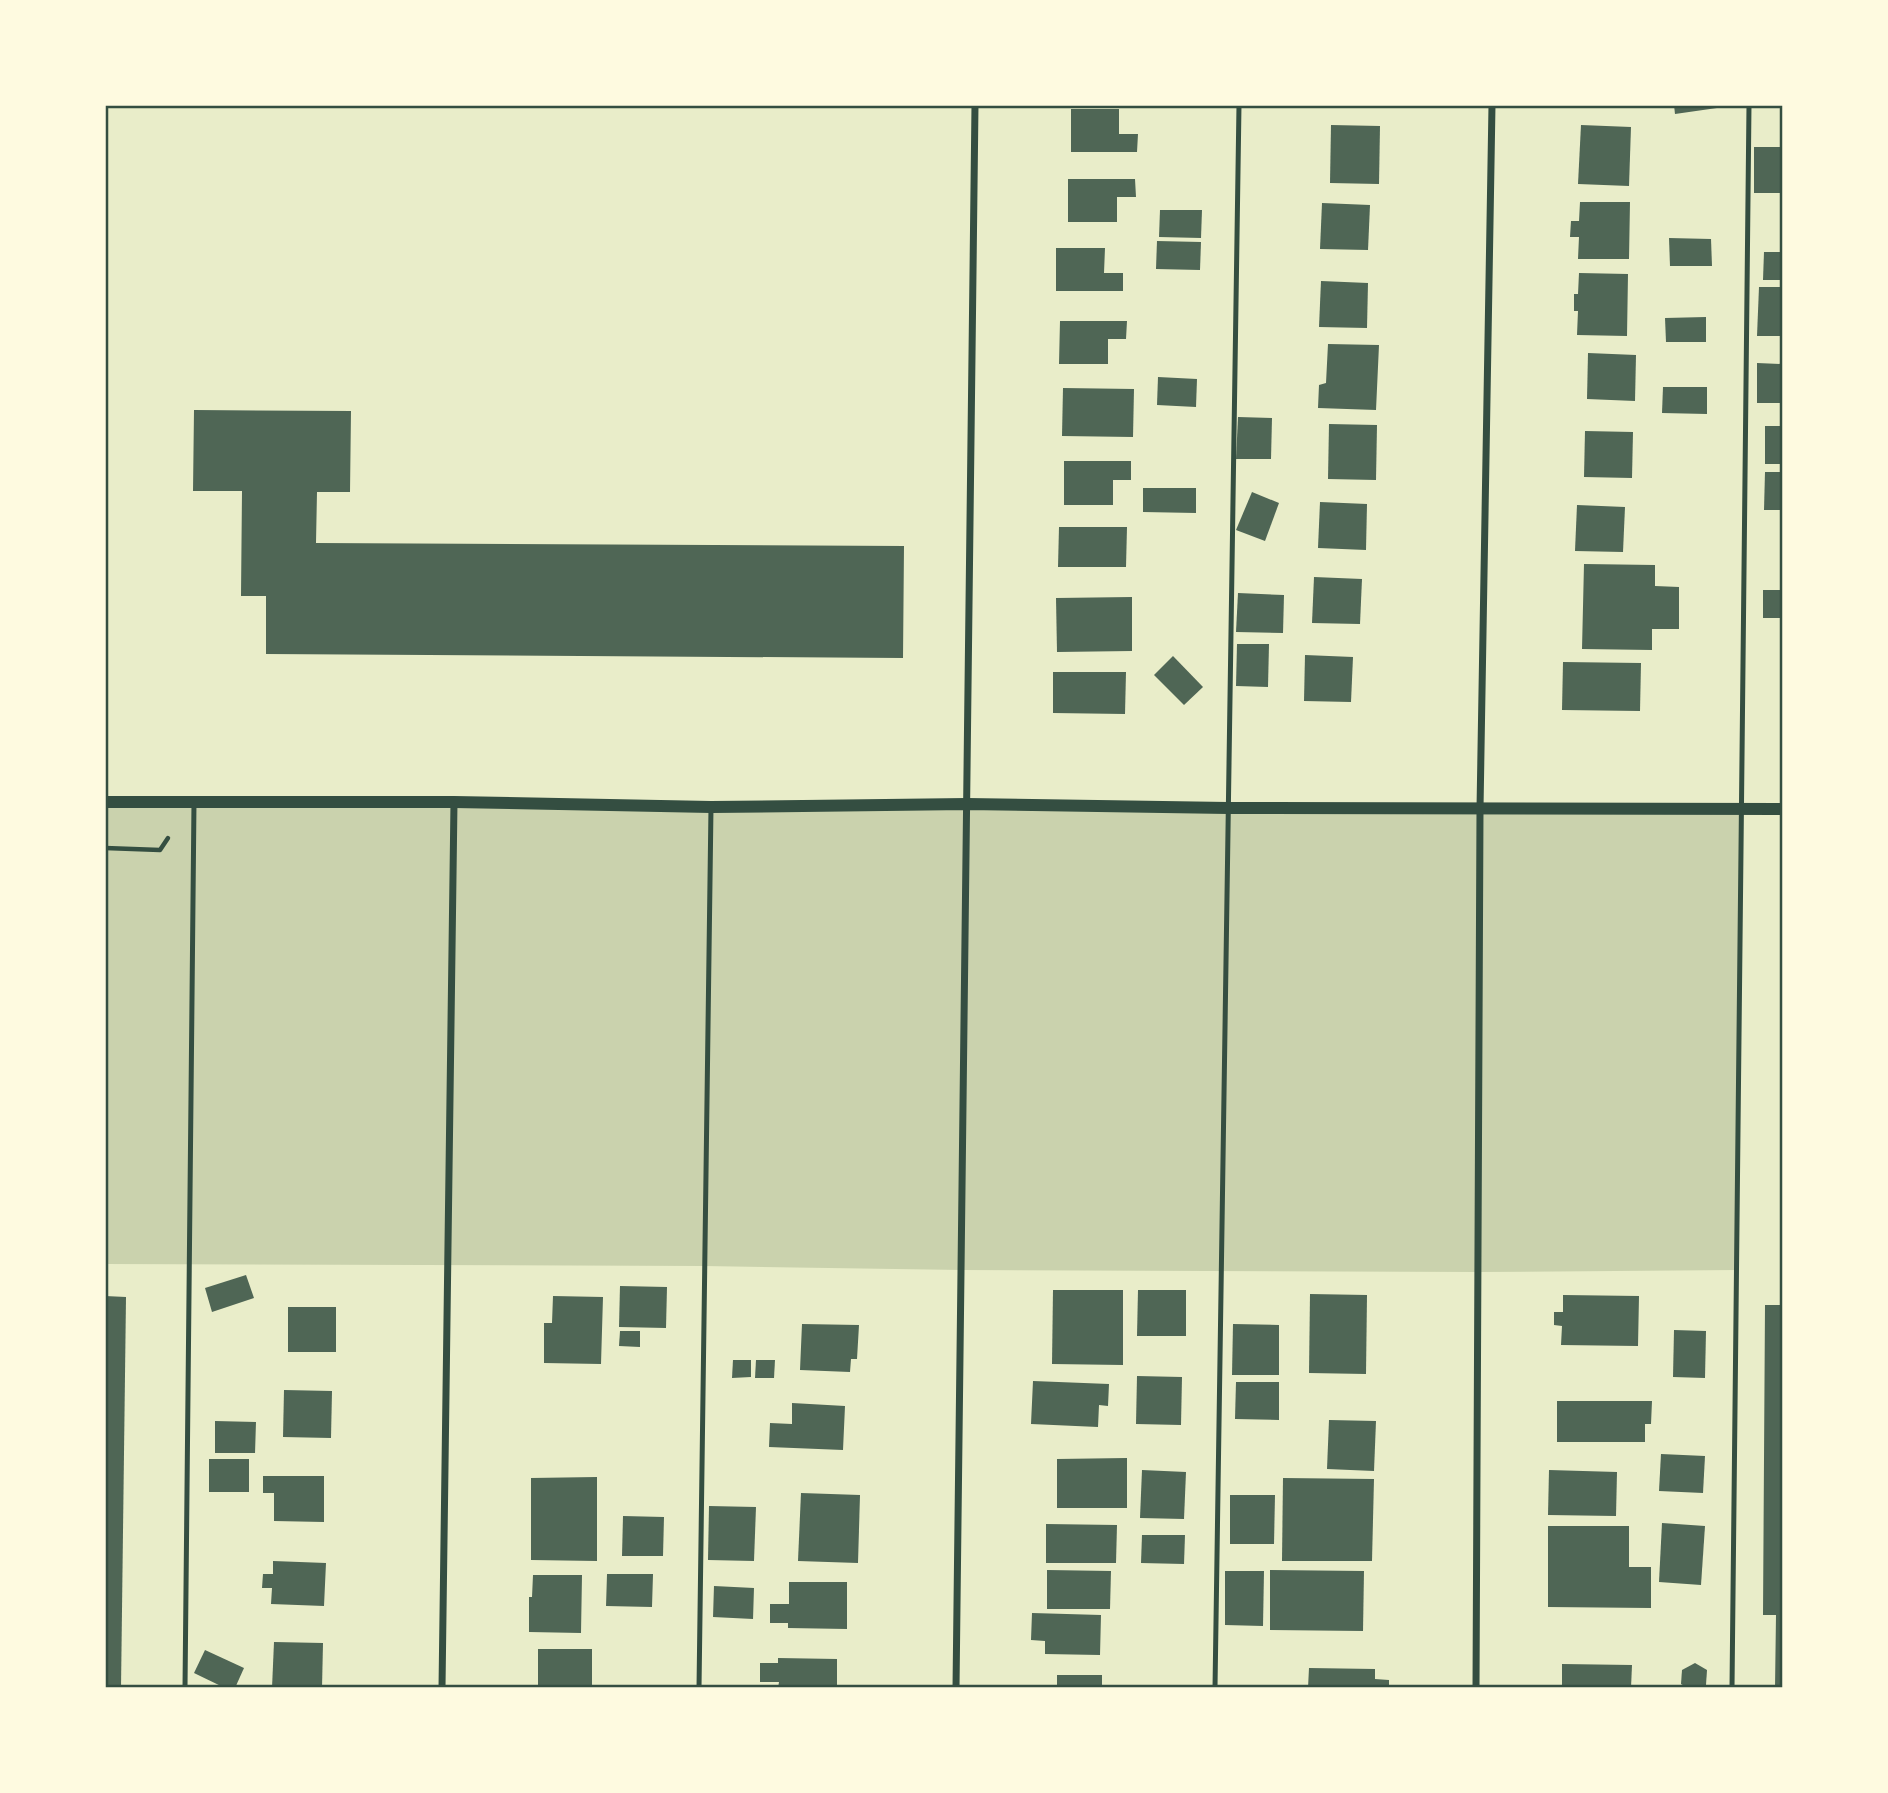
<svg xmlns="http://www.w3.org/2000/svg" width="1888" height="1793" viewBox="0 0 1888 1793" font-family="Figtree,sans-serif">
  <rect width="100%" height="100%" fill="#e9edc9"/>
  <path fill="#cad2ad" d="M 105,802 L 1741,809 L 1737,1270 L 1478,1272 L 962,1270 L 704,1266 L 105,1264 Z"/>
  <g fill="#4f6655">
    <path d="M 1674,105 L 1716,105 L 1717,108 L 1675,114 Z"/>
    <path d="M 1071,109 L 1119,109 L 1119,134 L 1138,134 L 1137,152 L 1071,152 Z"/>
    <path d="M 1331,125 L 1380,126 L 1379,184 L 1330,183 Z"/>
    <path d="M 1581,125 L 1631,127 L 1629,186 L 1578,184 Z"/>
    <rect x="1754" y="147" width="29" height="46"/>
    <path d="M 1068,179 L 1135,179 L 1136,197 L 1117,197 L 1117,222 L 1068,222 Z"/>
    <path d="M 1580,202 L 1630,202 L 1629,259 L 1578,259 L 1579,237 L 1570,237 L 1571,221 L 1579,221 Z"/>
    <path d="M 1322,203 L 1370,205 L 1368,250 L 1320,249 Z"/>
    <path d="M 1160,210 L 1202,210 L 1201,238 L 1159,237 Z"/>
    <path d="M 1669,238 L 1711,239 L 1712,266 L 1670,266 Z"/>
    <path d="M 1157,241 L 1201,242 L 1200,270 L 1156,269 Z"/>
    <path d="M 1056,248 L 1105,248 L 1104,273 L 1123,273 L 1123,291 L 1056,291 Z"/>
    <path d="M 1764,252 L 1783,252 L 1783,280 L 1763,280 Z"/>
    <path d="M 1579,273 L 1628,274 L 1627,336 L 1577,335 L 1578,311 L 1574,311 L 1574,294 L 1578,294 Z"/>
    <path d="M 1321,281 L 1368,283 L 1367,328 L 1319,327 Z"/>
    <path d="M 1759,287 L 1783,287 L 1783,336 L 1757,336 Z"/>
    <path d="M 1706,317 L 1706,342 L 1666,342 L 1665,318 Z"/>
    <path d="M 1060,321 L 1127,321 L 1126,339 L 1108,339 L 1108,364 L 1059,364 Z"/>
    <path d="M 1328,344 L 1379,345 L 1376,410 L 1318,408 L 1319,385 L 1326,383 Z"/>
    <path d="M 1588,353 L 1636,355 L 1635,401 L 1587,399 Z"/>
    <path d="M 1757,363 L 1783,364 L 1783,403 L 1757,403 Z"/>
    <path d="M 1158,377 L 1197,379 L 1196,407 L 1157,405 Z"/>
    <path d="M 1663,387 L 1707,387 L 1707,414 L 1662,413 Z"/>
    <path d="M 1063,388 L 1134,389 L 1133,437 L 1062,436 Z"/>
    <path d="M 194,410 L 351,411 L 350,492 L 317,492 L 316,543 L 904,546 L 903,658 L 266,654 L 266,596 L 241,596 L 242,491 L 193,491 Z"/>
    <path d="M 1238,417 L 1272,418 L 1271,459 L 1236,459 Z"/>
    <path d="M 1329,424 L 1377,425 L 1376,480 L 1328,479 Z"/>
    <rect x="1765" y="426" width="18" height="38"/>
    <path d="M 1585,431 L 1633,432 L 1632,478 L 1584,477 Z"/>
    <path d="M 1064,461 L 1131,461 L 1131,480 L 1113,480 L 1113,505 L 1064,505 Z"/>
    <path d="M 1765,472 L 1783,472 L 1783,510 L 1764,510 Z"/>
    <path d="M 1143,488 L 1196,488 L 1196,513 L 1143,512 Z"/>
    <path d="M 1252,492 L 1279,503 L 1265,541 L 1236,530 Z"/>
    <path d="M 1320,502 L 1367,504 L 1366,550 L 1318,548 Z"/>
    <path d="M 1577,505 L 1625,507 L 1623,552 L 1575,551 Z"/>
    <path d="M 1059,527 L 1127,527 L 1126,567 L 1058,567 Z"/>
    <path d="M 1584,564 L 1655,565 L 1655,586 L 1679,587 L 1679,629 L 1652,629 L 1652,650 L 1582,649 Z"/>
    <path d="M 1314,577 L 1362,579 L 1360,624 L 1312,623 Z"/>
    <rect x="1763" y="590" width="20" height="28"/>
    <path d="M 1238,593 L 1284,595 L 1283,633 L 1236,632 Z"/>
    <path d="M 1132,597 L 1132,651 L 1057,652 L 1056,598 Z"/>
    <path d="M 1237,644 L 1269,644 L 1268,687 L 1236,686 Z"/>
    <path d="M 1305,655 L 1353,657 L 1351,702 L 1304,701 Z"/>
    <path d="M 1173,656 L 1203,687 L 1184,705 L 1154,675 Z"/>
    <path d="M 1563,662 L 1641,663 L 1640,711 L 1562,710 Z"/>
    <path d="M 1053,672 L 1126,672 L 1125,714 L 1053,713 Z"/>
    <path d="M 246,1275 L 254,1298 L 212,1312 L 205,1288 Z"/>
    <path d="M 620,1286 L 667,1287 L 666,1328 L 619,1327 Z"/>
    <path d="M 1053,1290 L 1123,1290 L 1123,1365 L 1052,1364 Z"/>
    <path d="M 1138,1290 L 1186,1290 L 1186,1336 L 1137,1336 Z"/>
    <path d="M 1310,1294 L 1367,1295 L 1366,1374 L 1309,1373 Z"/>
    <path d="M 1563,1295 L 1639,1296 L 1638,1346 L 1561,1345 L 1562,1326 L 1554,1325 L 1554,1312 L 1563,1312 Z"/>
    <path d="M 105,1296 L 126,1297 L 121,1688 L 105,1688 Z"/>
    <path d="M 553,1296 L 603,1297 L 601,1364 L 544,1363 L 544,1323 L 552,1323 Z"/>
    <path d="M 1765,1305 L 1783,1305 L 1783,1688 L 1775,1688 L 1776,1615 L 1763,1615 Z"/>
    <rect x="288" y="1307" width="48" height="45"/>
    <path d="M 802,1324 L 859,1325 L 857,1359 L 851,1359 L 850,1372 L 800,1370 Z"/>
    <path d="M 1233,1324 L 1279,1325 L 1279,1375 L 1232,1375 Z"/>
    <path d="M 1674,1330 L 1706,1331 L 1705,1378 L 1673,1377 Z"/>
    <path d="M 620,1331 L 640,1331 L 640,1347 L 619,1346 Z"/>
    <path d="M 733,1360 L 751,1360 L 751,1377 L 732,1378 Z"/>
    <path d="M 756,1360 L 775,1360 L 774,1378 L 755,1378 Z"/>
    <path d="M 1137,1376 L 1182,1377 L 1181,1425 L 1136,1424 Z"/>
    <path d="M 1033,1381 L 1109,1384 L 1108,1406 L 1099,1405 L 1098,1427 L 1031,1424 Z"/>
    <path d="M 1236,1382 L 1279,1382 L 1279,1420 L 1235,1419 Z"/>
    <path d="M 284,1390 L 332,1391 L 331,1438 L 283,1437 Z"/>
    <path d="M 1557,1401 L 1652,1401 L 1651,1424 L 1645,1424 L 1645,1442 L 1557,1442 Z"/>
    <path d="M 792,1403 L 845,1406 L 843,1450 L 769,1447 L 770,1423 L 792,1424 Z"/>
    <path d="M 1329,1420 L 1376,1421 L 1374,1471 L 1327,1469 Z"/>
    <path d="M 215,1421 L 256,1422 L 255,1453 L 215,1453 Z"/>
    <path d="M 1661,1454 L 1705,1456 L 1703,1493 L 1659,1491 Z"/>
    <path d="M 1127,1458 L 1127,1508 L 1057,1508 L 1057,1459 Z"/>
    <rect x="209" y="1459" width="40" height="33"/>
    <path d="M 1142,1470 L 1186,1472 L 1184,1519 L 1140,1518 Z"/>
    <path d="M 1549,1470 L 1617,1472 L 1616,1516 L 1548,1515 Z"/>
    <path d="M 263,1476 L 324,1476 L 324,1522 L 274,1521 L 274,1493 L 263,1493 Z"/>
    <path d="M 597,1477 L 597,1561 L 531,1560 L 531,1478 Z"/>
    <path d="M 1283,1478 L 1374,1479 L 1372,1561 L 1282,1561 Z"/>
    <path d="M 801,1493 L 860,1495 L 858,1563 L 798,1561 Z"/>
    <path d="M 1230,1495 L 1275,1495 L 1274,1544 L 1230,1544 Z"/>
    <path d="M 709,1506 L 756,1507 L 754,1561 L 708,1560 Z"/>
    <path d="M 623,1516 L 664,1517 L 663,1556 L 622,1556 Z"/>
    <path d="M 1662,1523 L 1705,1526 L 1701,1585 L 1659,1582 Z"/>
    <path d="M 1046,1524 L 1117,1525 L 1116,1563 L 1046,1563 Z"/>
    <path d="M 1548,1526 L 1629,1526 L 1629,1567 L 1651,1567 L 1651,1608 L 1548,1607 Z"/>
    <path d="M 1142,1535 L 1185,1535 L 1184,1564 L 1141,1563 Z"/>
    <path d="M 273,1561 L 326,1563 L 324,1606 L 271,1604 L 272,1588 L 262,1588 L 263,1574 L 273,1574 Z"/>
    <path d="M 1047,1570 L 1111,1571 L 1110,1609 L 1047,1609 Z"/>
    <path d="M 1270,1570 L 1364,1571 L 1363,1631 L 1270,1630 Z"/>
    <path d="M 1225,1571 L 1264,1571 L 1263,1626 L 1225,1625 Z"/>
    <path d="M 607,1574 L 653,1574 L 652,1607 L 606,1606 Z"/>
    <path d="M 533,1575 L 582,1575 L 581,1633 L 529,1632 L 529,1597 L 532,1597 Z"/>
    <path d="M 789,1582 L 847,1582 L 847,1629 L 788,1628 L 788,1623 L 770,1623 L 770,1604 L 789,1604 Z"/>
    <path d="M 714,1586 L 754,1588 L 753,1619 L 713,1617 Z"/>
    <path d="M 1032,1613 L 1101,1615 L 1100,1655 L 1045,1654 L 1045,1641 L 1031,1640 Z"/>
    <path d="M 274,1642 L 323,1643 L 322,1688 L 272,1688 Z"/>
    <rect x="538" y="1649" width="54" height="39"/>
    <path d="M 205,1650 L 244,1668 L 235,1688 L 225,1688 L 194,1673 Z"/>
    <path d="M 778,1658 L 837,1659 L 837,1688 L 778,1688 L 779,1682 L 760,1682 L 760,1663 L 778,1663 Z"/>
    <path d="M 1695,1663 L 1707,1670 L 1706,1685 L 1701,1688 L 1688,1688 L 1681,1684 L 1682,1670 Z"/>
    <path d="M 1562,1664 L 1632,1665 L 1631,1688 L 1562,1688 Z"/>
    <path d="M 1309,1668 L 1375,1669 L 1375,1679 L 1389,1680 L 1389,1688 L 1308,1688 Z"/>
    <rect x="1057" y="1675" width="45" height="13"/>
  </g>
  <g fill="none" stroke-linecap="round" stroke-linejoin="round">
    <path stroke="#344e41" stroke-width="4.5" d="M 105,848 L 160,850 L 168,838"/>
    <g stroke="#344e41" stroke-width="5">
      <path d="M 185,1688 L 194,802"/>
      <path d="M 699,1688 L 711,807"/>
      <path d="M 1215,1688 L 1239,105"/>
      <path d="M 1732,1688 L 1749,105"/>
    </g>
    <g stroke="#344e41" stroke-width="7">
      <path d="M 442,1688 L 454,802"/>
      <path d="M 956,1688 L 975,105"/>
      <path d="M 1476,1688 L 1480,809 L 1492,105"/>
    </g>
    <path stroke="#344e41" stroke-width="12" d="M 105,802 L 454,802 L 711,807 L 967,804 L 1228,808 L 1783,809"/>
  </g>
  <rect width="1888" height="1793" fill="none" stroke="#fefae0" stroke-width="214"/>
  <rect x="107" y="107" width="1674" height="1579" fill="none" stroke="#344e41" stroke-width="2.5"/>
</svg>
